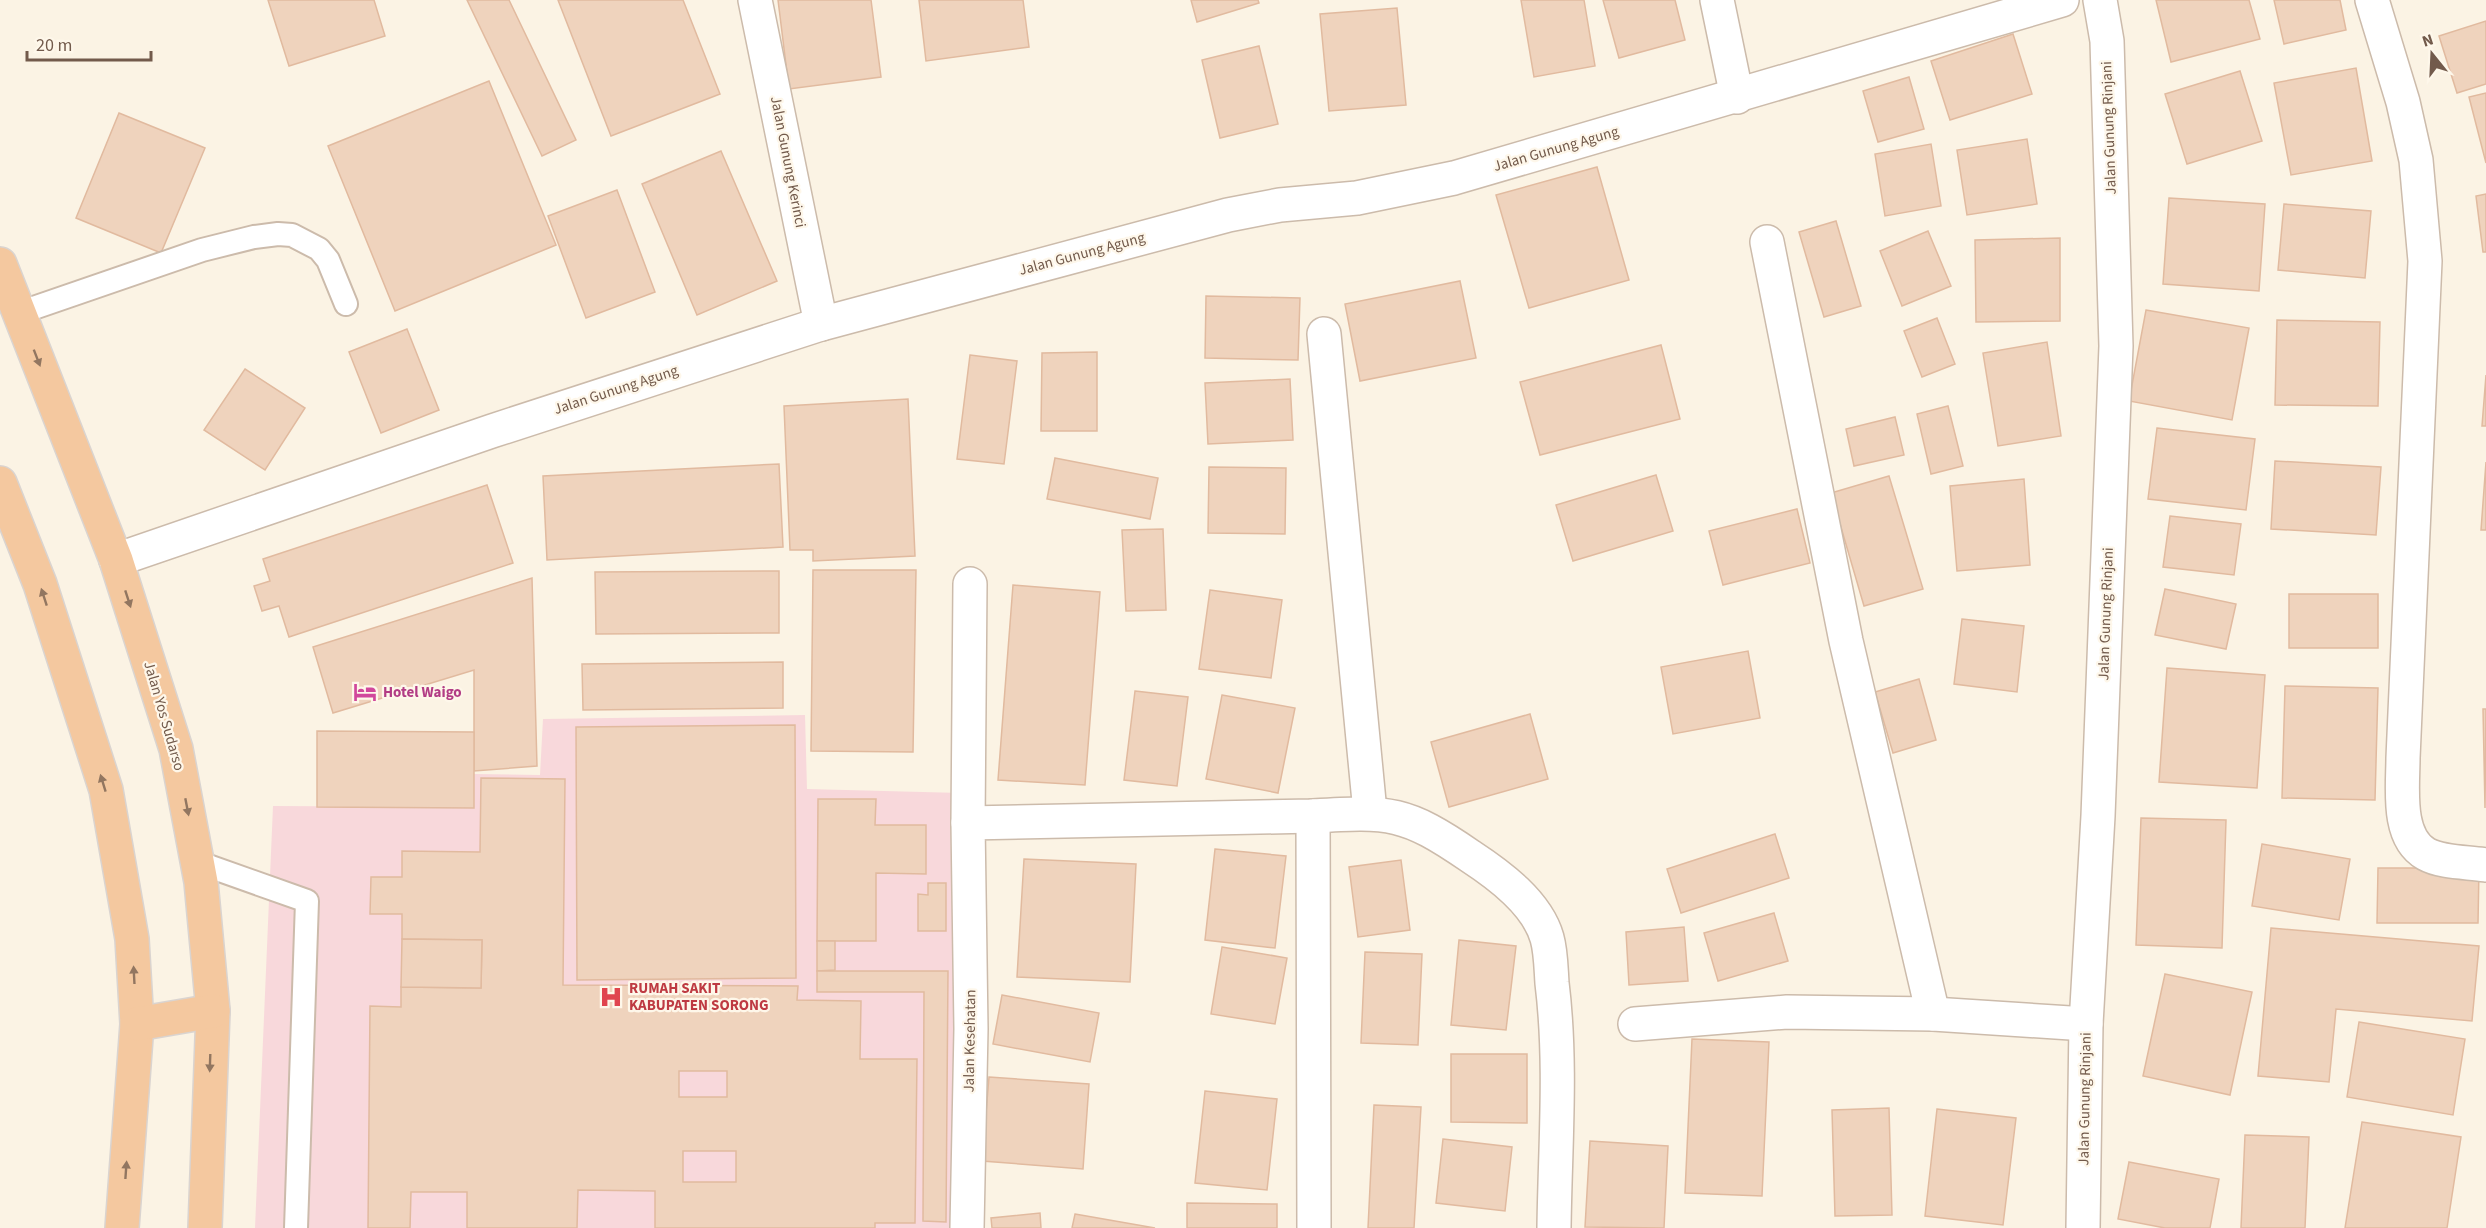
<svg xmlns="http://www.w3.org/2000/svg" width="2486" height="1228" viewBox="0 0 2486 1228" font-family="'Source Sans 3',sans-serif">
  <rect width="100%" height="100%" fill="#fbf3e4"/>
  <path fill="#f8d8db" d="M 805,715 L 807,789 L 961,793 L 952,1228 L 255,1228 L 273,806 L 473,807 L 474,774 L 540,775 L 543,719 Z"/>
  <g fill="#efd3bd" stroke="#e1ba9f" stroke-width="1.5" fill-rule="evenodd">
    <path d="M 268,0 L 374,0 L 385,36 L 289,66 Z"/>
    <path d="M 467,0 L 509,0 L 576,140 L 542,156 Z"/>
    <path d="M 558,0 L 683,0 L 720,94 L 611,136 Z"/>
    <path d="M 778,0 L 871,0 L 881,77 L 789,89 Z"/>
    <path d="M 919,0 L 1023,0 L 1029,47 L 926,61 Z"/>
    <path d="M 1191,0 L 1258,0 L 1259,3 L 1197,22 Z"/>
    <path d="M 1521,0 L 1584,0 L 1595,66 L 1534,77 Z"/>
    <path d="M 1603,0 L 1675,0 L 1685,40 L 1619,58 Z"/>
    <path d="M 2156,0 L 2249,0 L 2260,39 L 2171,62 Z"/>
    <path d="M 2274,0 L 2340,0 L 2346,30 L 2284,44 Z"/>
    <path d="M 1397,8 L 1406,105 L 1329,111 L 1320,14 Z"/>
    <path d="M 2486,21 L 2486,84 L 2457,93 L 2439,36 Z"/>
    <path d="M 2013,34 L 2032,94 L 1950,120 L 1931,61 Z"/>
    <path d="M 1259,46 L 1278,124 L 1220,138 L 1202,60 Z"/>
    <path d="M 2356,68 L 2372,161 L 2291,175 L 2274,83 Z"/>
    <path d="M 2240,71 L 2262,141 L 2187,164 L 2165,94 Z"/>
    <path d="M 1909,77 L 1924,129 L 1878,142 L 1863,91 Z"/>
    <path d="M 489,81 L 556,245 L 395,311 L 328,146 Z"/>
    <path d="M 2486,93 L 2486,163 L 2469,97 Z"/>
    <path d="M 119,113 L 205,148 L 161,253 L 76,218 Z"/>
    <path d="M 2027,139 L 2037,204 L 1967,215 L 1957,150 Z"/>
    <path d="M 1931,144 L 1941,206 L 1885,216 L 1875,154 Z"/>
    <path d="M 721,151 L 777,281 L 697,315 L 642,184 Z"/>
    <path d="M 1597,167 L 1629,280 L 1529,308 L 1496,195 Z"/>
    <path d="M 617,190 L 655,292 L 586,318 L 548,216 Z"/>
    <path d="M 2486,194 L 2486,252 L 2483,252 L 2476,196 Z"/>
    <path d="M 2169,198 L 2265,204 L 2259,291 L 2163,284 Z"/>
    <path d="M 2284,204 L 2371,211 L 2365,278 L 2278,270 Z"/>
    <path d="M 1836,221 L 1861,306 L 1824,317 L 1799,232 Z"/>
    <path d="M 1928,231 L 1951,286 L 1902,306 L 1880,251 Z"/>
    <path d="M 2060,238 L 2060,321 L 1976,322 L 1975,240 Z"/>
    <path d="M 1460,281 L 1476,358 L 1360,381 L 1345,304 Z"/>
    <path d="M 1206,296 L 1300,298 L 1298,360 L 1205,358 Z"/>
    <path d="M 2146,310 L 2249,328 L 2232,420 L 2129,401 Z"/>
    <path d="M 1937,318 L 1955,364 L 1922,377 L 1904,331 Z"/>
    <path d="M 2277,320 L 2380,322 L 2378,406 L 2275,405 Z"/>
    <path d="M 407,329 L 439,410 L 381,433 L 349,352 Z"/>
    <path d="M 2047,342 L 2061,436 L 1998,446 L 1983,353 Z"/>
    <path d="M 1661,345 L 1680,419 L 1540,455 L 1520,382 Z"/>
    <path d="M 1097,352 L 1097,431 L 1041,431 L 1042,353 Z"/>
    <path d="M 970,355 L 1017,361 L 1004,464 L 957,459 Z"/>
    <path d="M 245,369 L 305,408 L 265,470 L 204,430 Z"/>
    <path d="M 2486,375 L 2486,426 L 2482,426 Z"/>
    <path d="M 1290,379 L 1293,440 L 1208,444 L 1205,383 Z"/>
    <path d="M 908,399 L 915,556 L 813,561 L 813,550 L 790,550 L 784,406 Z"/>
    <path d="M 1948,406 L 1963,466 L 1931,474 L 1917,414 Z"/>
    <path d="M 1895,417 L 1904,455 L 1854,466 L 1846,429 Z"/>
    <path d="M 2157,428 L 2255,439 L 2246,510 L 2148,499 Z"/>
    <path d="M 1055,458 L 1158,478 L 1150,519 L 1047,499 Z"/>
    <path d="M 2275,461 L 2381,467 L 2376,535 L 2271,529 Z"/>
    <path d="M 2486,462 L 2486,530 L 2481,530 Z"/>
    <path d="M 779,464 L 783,547 L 547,560 L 543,476 Z"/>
    <path d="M 1209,467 L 1286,468 L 1285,534 L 1208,533 Z"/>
    <path d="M 1656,475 L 1673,531 L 1573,561 L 1556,505 Z"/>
    <path d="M 1889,476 L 1923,589 L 1864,606 L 1831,493 Z"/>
    <path d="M 2024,479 L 2030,565 L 1957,571 L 1950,486 Z"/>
    <path d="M 487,485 L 513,563 L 289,637 L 279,606 L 262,611 L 254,586 L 270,581 L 263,559 Z"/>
    <path d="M 1797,509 L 1810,563 L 1723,585 L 1709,531 Z"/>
    <path d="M 2170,516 L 2241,524 L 2234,575 L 2163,567 Z"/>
    <path d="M 1163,529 L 1166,610 L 1126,611 L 1122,530 Z"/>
    <path d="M 813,570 L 916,570 L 913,752 L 811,751 Z"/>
    <path d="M 779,571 L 779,633 L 596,634 L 595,572 Z"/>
    <path d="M 532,578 L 537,766 L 474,771 L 474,670 L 333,713 L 313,647 Z"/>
    <path d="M 1013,585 L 1100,592 L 1085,785 L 998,780 Z"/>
    <path d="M 2165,589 L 2236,604 L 2226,649 L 2155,635 Z"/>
    <path d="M 1210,590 L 1282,600 L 1271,678 L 1199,669 Z"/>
    <rect x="2289" y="594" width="89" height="54"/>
    <path d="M 1962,619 L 2024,626 L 2017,692 L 1954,684 Z"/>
    <path d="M 1748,651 L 1760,718 L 1673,734 L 1661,667 Z"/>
    <path d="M 783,662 L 783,708 L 583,710 L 582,664 Z"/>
    <path d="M 2167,668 L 2265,675 L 2257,788 L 2159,782 Z"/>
    <path d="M 1919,679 L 1936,740 L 1893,753 L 1875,692 Z"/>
    <path d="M 2285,686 L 2378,688 L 2375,800 L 2282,798 Z"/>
    <path d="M 1135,691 L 1188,697 L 1177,786 L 1124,780 Z"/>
    <path d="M 1222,695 L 1295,708 L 1278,793 L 1206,779 Z"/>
    <path d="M 2483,709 L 2486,709 L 2485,808 Z"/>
    <path d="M 1530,714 L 1548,779 L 1449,807 L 1431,742 Z"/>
    <path d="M 795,725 L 796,978 L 577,980 L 576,727 Z"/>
    <path d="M 317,731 L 474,732 L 474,808 L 317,807 Z"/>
    <path d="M 481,778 L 565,779 L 563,985 L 798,986 L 797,1000 L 861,1001 L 860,1059 L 917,1059 L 915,1223 L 875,1223 L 875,1228 L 655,1228 L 655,1191 L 578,1190 L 577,1228 L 467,1228 L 467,1192 L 411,1192 L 410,1228 L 368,1228 L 370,1006 L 401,1007 L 401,987 L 481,988 L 482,940 L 402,939 L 402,914 L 370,914 L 371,877 L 402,877 L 402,851 L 480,852 ZM 679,1071 L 727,1071 L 727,1097 L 679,1097 ZM 683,1151 L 736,1151 L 736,1182 L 683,1182 Z"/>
    <path d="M 818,799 L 876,799 L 875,825 L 926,825 L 926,874 L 876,873 L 876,941 L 817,941 Z"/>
    <path d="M 2141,818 L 2226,820 L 2222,948 L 2136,945 Z"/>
    <path d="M 1775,834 L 1789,878 L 1681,913 L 1667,869 Z"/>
    <path d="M 2262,844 L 2350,859 L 2339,920 L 2252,906 Z"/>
    <path d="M 1215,849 L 1286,856 L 1275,948 L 1205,940 Z"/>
    <path d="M 1024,859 L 1136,864 L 1130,982 L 1017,977 Z"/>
    <path d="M 1401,860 L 1410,930 L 1358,937 L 1349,867 Z"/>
    <path d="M 2378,868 L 2479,868 L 2478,923 L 2377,923 Z"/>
    <path d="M 928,883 L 946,883 L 946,931 L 918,931 L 918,894 L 928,895 Z"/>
    <path d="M 1774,913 L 1788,961 L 1718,981 L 1704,933 Z"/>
    <path d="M 1684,927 L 1688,981 L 1629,985 L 1626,932 Z"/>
    <path d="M 2271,928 L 2479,946 L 2472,1021 L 2336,1009 L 2329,1082 L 2258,1076 Z"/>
    <path d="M 402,939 L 482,940 L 481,988 L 401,987 Z"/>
    <path d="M 1459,940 L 1516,946 L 1506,1030 L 1451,1025 Z"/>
    <path d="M 817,941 L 835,941 L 835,970 L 817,971 Z"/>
    <path d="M 1222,947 L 1287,958 L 1275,1024 L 1211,1014 Z"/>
    <path d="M 1365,952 L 1422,954 L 1418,1045 L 1361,1043 Z"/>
    <path d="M 817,971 L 948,971 L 946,1222 L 923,1221 L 924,992 L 817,992 Z"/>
    <path d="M 2165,974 L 2252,992 L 2230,1095 L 2143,1076 Z"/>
    <path d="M 1002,995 L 1099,1013 L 1090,1062 L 993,1044 Z"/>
    <path d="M 2359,1022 L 2465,1039 L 2453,1115 L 2347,1097 Z"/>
    <path d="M 1692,1039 L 1769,1042 L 1762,1196 L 1685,1193 Z"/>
    <path d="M 1451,1054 L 1527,1054 L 1527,1123 L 1451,1122 Z"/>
    <path d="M 989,1077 L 1089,1084 L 1083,1169 L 982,1161 Z"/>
    <path d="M 1205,1091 L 1277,1099 L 1267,1190 L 1195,1183 Z"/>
    <path d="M 1374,1105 L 1421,1107 L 1414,1228 L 1368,1228 Z"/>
    <path d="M 1889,1108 L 1892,1215 L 1835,1216 L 1832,1110 Z"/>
    <path d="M 1937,1109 L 2016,1118 L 2003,1225 L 1925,1216 Z"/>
    <path d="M 2362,1122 L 2461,1137 L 2447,1228 L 2345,1228 Z"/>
    <path d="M 2245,1135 L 2309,1137 L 2305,1228 L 2241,1228 Z"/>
    <path d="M 1443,1139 L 1512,1147 L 1505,1211 L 1436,1203 Z"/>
    <path d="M 1590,1141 L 1668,1146 L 1664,1228 L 1585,1227 Z"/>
    <path d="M 2129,1162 L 2219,1179 L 2210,1228 L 2165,1228 L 2118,1219 Z"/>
    <path d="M 1187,1203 L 1277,1204 L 1277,1228 L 1187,1228 Z"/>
    <path d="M 1040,1213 L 1041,1228 L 992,1228 L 991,1218 Z"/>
    <path d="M 1075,1214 L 1155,1228 L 1072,1228 Z"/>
  </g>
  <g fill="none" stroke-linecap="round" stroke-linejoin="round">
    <g stroke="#ccbbab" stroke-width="26">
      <g id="service">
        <path d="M 19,313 L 202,250 L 254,237 L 278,234 L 292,235 L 319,249 L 328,260 L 346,304"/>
        <path d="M 197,862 L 307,901 L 296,1228"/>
      </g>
    </g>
    <g stroke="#ccbbab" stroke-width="36">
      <g id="minor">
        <path d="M 755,0 L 821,324"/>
        <path d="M 1717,0 L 1737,97"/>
        <path d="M 2372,0 L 2403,102 L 2416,160 L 2425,261 L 2403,758 C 2403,787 2396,837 2426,854 C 2442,863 2468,862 2486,865"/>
        <path d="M 1767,242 L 1846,641 L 1933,1014"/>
        <path d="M 1324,334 L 1370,812"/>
        <path d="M 116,560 L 492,431 L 821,324 L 1228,215 L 1280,205 L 1357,198 L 1454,178 L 2062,0"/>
        <path d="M 1313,816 L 1314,1228"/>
        <path d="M 968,823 L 970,584"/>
        <path d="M 1635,1024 L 1787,1012 L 1933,1014 L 2086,1024"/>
        <path d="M 967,1228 L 971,1029 L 968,823 L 1313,816 C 1390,811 1406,812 1470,856 C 1499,875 1537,903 1547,938 C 1551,952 1551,969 1552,983 C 1562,1064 1555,1147 1554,1228"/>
        <path d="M 2083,1228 L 2086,1024 L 2098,816 L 2116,346 L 2107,41 L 2100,0"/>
      </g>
    </g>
    <g stroke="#dad4d0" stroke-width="36">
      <g id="trunk">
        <path d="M 0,264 L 116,560 L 176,749 L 201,882 L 213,1011 L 205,1228"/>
        <path d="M 0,483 L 40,584 L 106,790 L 132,939 L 137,1024 L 122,1228"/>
        <path d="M 137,1024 L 213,1011"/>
      </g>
    </g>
    <use href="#service" stroke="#fff" stroke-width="22"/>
    <use href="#minor" stroke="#fff" stroke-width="33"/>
    <use href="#trunk" stroke="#f4c89f" stroke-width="33"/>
  </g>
  <defs><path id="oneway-solid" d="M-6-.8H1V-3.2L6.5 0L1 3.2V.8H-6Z" transform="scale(1.5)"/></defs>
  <g fill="#927660">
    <use href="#oneway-solid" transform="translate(37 358) rotate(69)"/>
    <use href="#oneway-solid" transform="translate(44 597) rotate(-108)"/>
    <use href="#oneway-solid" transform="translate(128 599) rotate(72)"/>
    <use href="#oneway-solid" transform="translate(103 783) rotate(-107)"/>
    <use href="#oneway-solid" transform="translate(187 807) rotate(79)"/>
    <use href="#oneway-solid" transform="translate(134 975) rotate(-93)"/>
    <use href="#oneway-solid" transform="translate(210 1063) rotate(92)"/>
    <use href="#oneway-solid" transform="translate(126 1170) rotate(-86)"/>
  </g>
  <defs>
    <g id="hotel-bare" transform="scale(1.8)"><path d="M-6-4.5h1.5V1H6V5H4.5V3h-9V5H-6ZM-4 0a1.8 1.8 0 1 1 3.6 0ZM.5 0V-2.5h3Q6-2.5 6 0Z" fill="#d1479c" stroke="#fef7ea" stroke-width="2.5" paint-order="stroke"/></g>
    <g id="hospital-bare" transform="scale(1.8)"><path d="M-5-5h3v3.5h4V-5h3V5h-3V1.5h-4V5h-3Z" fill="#e0444e" stroke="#fef7ea" stroke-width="2.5" paint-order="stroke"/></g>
  </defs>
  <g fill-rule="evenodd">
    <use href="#hotel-bare" x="365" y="692"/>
    <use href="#hospital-bare" x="611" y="997"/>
  </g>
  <g text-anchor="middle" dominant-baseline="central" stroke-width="4.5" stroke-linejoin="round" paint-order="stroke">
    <g font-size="15" fill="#725a4b" stroke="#fef7ea">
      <text transform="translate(2109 128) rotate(-92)">Jalan Gunung Rinjani</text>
      <text transform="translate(1556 149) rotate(-16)">Jalan Gunung Agung</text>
      <text transform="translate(788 162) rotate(79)">Jalan Gunung Kerinci</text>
      <text transform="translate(1082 254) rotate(-15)">Jalan Gunung Agung</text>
      <text transform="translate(616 390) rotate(-18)">Jalan Gunung Agung</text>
      <text transform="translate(2106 614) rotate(-88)">Jalan Gunung Rinjani</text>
      <text transform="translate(164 716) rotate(74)">Jalan Yos Sudarso</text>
      <text transform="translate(970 1041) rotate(-89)">Jalan Kesehatan</text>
      <text transform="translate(2085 1099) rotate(-89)">Jalan Gunung Rinjani</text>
    </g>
    <g font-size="15" font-weight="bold" fill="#b23c85" stroke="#fef7ea" text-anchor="start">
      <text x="383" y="692">Hotel Waigo</text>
    </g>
    <g font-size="15" font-weight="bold" fill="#be3a42" stroke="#fef7ea" text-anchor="start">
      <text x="629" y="988">RUMAH SAKIT<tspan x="629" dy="17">KABUPATEN SORONG</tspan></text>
    </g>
  </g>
  <g transform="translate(2432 54) rotate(342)" stroke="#fef7ea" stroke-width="4.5" paint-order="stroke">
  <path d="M0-4.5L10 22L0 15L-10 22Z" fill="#725a4b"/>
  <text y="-9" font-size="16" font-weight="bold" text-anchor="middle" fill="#725a4b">N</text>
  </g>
  <path d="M27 51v9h124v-9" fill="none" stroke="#725a4b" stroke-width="3"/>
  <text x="36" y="51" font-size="18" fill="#725a4b" stroke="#fef7ea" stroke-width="4.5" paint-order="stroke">20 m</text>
</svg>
